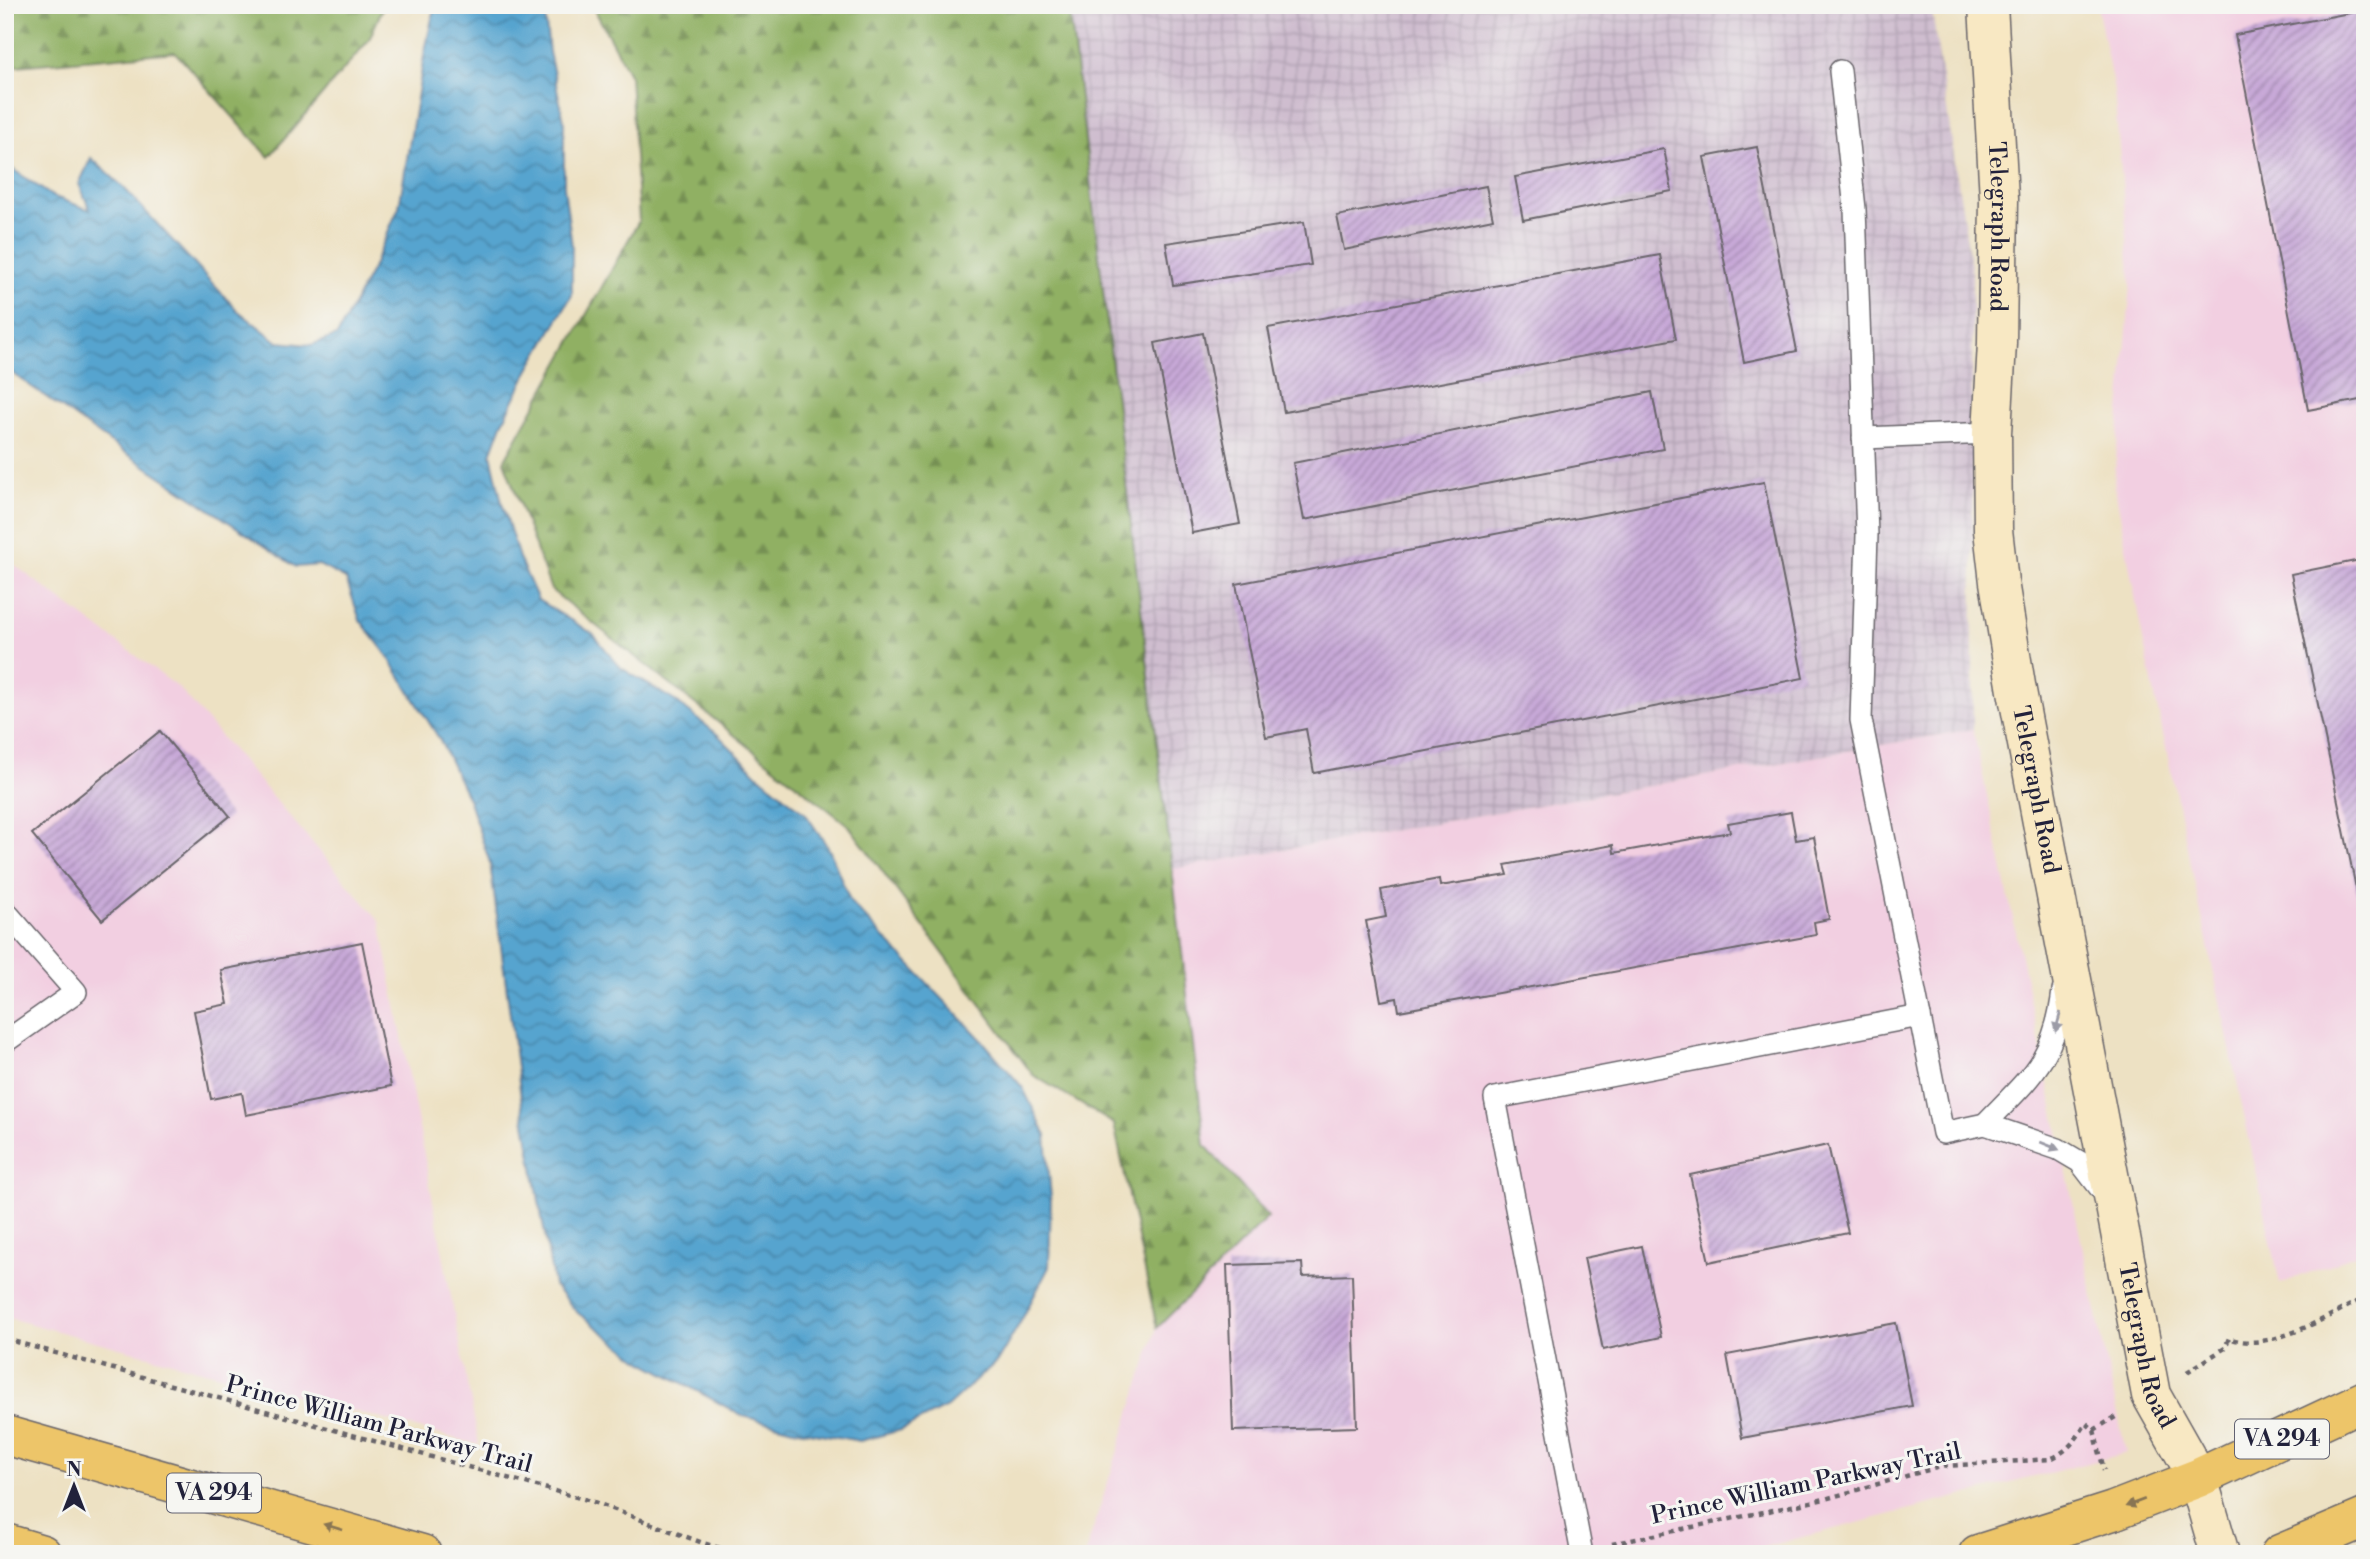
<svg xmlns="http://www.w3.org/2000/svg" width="2370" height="1559" viewBox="0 0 2370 1559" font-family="'Libre Bodoni',serif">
  <defs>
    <pattern id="industrial-grid" width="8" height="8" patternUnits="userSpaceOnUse" patternTransform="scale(1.75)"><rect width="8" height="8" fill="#cfbdcf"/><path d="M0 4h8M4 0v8" fill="none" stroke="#b1a2b3"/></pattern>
    <pattern id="forest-firs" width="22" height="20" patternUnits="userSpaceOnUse" patternTransform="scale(1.75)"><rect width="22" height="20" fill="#90b063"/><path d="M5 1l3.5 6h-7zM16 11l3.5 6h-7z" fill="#758f53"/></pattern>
    <pattern id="water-waves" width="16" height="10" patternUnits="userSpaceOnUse" patternTransform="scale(1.75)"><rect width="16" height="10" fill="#56a4cf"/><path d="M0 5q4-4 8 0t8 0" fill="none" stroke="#4785a9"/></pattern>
    <pattern id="building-hatch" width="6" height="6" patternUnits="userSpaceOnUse" patternTransform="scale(1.75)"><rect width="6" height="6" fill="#c8a9d8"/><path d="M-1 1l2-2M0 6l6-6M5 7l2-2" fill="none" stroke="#a289b0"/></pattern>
  </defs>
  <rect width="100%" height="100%" fill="#f6f6f2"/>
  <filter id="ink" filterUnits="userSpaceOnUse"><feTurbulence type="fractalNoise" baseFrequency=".0143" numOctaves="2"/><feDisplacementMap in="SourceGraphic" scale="14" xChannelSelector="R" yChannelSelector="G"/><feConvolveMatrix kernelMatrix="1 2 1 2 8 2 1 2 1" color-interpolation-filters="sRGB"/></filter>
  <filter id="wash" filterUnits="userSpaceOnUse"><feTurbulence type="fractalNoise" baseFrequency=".00686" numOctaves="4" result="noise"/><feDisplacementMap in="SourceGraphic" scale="28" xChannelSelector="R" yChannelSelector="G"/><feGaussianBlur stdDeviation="1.57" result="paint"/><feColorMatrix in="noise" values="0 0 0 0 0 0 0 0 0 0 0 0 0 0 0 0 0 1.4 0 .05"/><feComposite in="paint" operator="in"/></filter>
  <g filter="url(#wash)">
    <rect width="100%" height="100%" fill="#ede1c3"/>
    <g fill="#f2cfe1">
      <path d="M 2097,5 L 2365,5 L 2365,1251 L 2280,1284 L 2143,640 L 2114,482 L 2131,283 L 2114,91 Z"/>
      <path d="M 5,558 L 179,688 L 380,921 L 479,1445 L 5,1317 Z"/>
      <path d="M 1973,729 L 2126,1453 L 1738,1554 L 1085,1554 L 1157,1328 L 1268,1217 L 1205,1145 L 1172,869 Z"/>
    </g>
    <path fill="url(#industrial-grid)" d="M 1069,5 L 1931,5 L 1972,274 L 1973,729 L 1172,869 Z"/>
    <g fill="url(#forest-firs)" stroke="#59694f" stroke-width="2">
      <path d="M 5,5 L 384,5 L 369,40 L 269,157 L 175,52 L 5,67 Z"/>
      <path d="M 592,5 L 1069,5 L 1205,1145 L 1268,1217 L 1157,1328 L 1114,1124 L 1033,1075 L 849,826 L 551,590 L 504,461 L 639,221 L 630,76 Z"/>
    </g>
    <path fill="url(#water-waves)" stroke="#3c6385" stroke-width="2" d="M 435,5 L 544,5 L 549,52 L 564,120 L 564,187 L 572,246 L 572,295 L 528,371 L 502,424 L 491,454 L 502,503 L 519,558 L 538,600 L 593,634 L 620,667 L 675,701 L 717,734 L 758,775 L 805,813 L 829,849 L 851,903 L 980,1038 L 1023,1088 L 1046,1135 L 1051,1199 L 1049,1267 L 1021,1321 L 998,1360 L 947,1407 L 901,1430 L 860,1441 L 798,1430 L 743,1416 L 640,1360 L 578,1313 L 554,1286 L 522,1105 L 490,863 L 469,801 L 440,740 L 387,655 L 360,620 L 346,579 L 319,565 L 296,567 L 117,447 L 5,368 L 5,164 L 52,196 L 90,210 L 79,184 L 91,158 L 123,187 L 237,310 L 278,342 L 311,345 L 337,336 L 372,269 L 399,207 L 425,50 Z"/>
    <g id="blocks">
      <g fill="url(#building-hatch)">
        <path d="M 2365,10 L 2365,399 L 2308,410 L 2235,35 Z"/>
        <path d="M 1757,147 L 1797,351 L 1744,362 L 1704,157 Z"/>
        <path d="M 1664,149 L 1672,191 L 1523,220 L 1515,177 Z"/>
        <path d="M 1486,186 L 1493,219 L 1344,250 L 1337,216 Z"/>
        <path d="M 1304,222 L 1311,265 L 1173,285 L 1166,243 Z"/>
        <path d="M 1660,255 L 1676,339 L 1284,412 L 1268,328 Z"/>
        <path d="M 1203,333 L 1240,524 L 1192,533 L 1155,343 Z"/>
        <path d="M 1652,392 L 1663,449 L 1304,520 L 1293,463 Z"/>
        <path d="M 1764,482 L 1803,678 L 1314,773 L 1306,729 L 1266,737 L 1236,584 Z"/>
        <path d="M 2365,559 L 2365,927 L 2364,927 L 2291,574 Z"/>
        <path d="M 160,731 L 230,816 L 102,920 L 32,834 Z"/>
        <path d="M 1791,812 L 1796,840 L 1814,837 L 1829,919 L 1814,922 L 1816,935 L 1399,1011 L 1397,998 L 1381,1001 L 1366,921 L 1386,917 L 1381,890 L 1439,879 L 1440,886 L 1508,875 L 1505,865 L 1613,845 L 1614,853 L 1730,832 L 1728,823 Z"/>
        <path d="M 362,942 L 391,1086 L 246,1115 L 242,1093 L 211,1099 L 194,1011 L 228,1004 L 221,970 Z"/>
        <path d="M 1828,1145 L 1848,1233 L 1709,1262 L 1690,1175 Z"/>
        <path d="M 1642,1246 L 1661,1337 L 1603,1350 L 1584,1258 Z"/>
        <path d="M 1302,1263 L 1303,1277 L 1352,1275 L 1357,1427 L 1233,1431 L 1227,1265 Z"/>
        <path d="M 1896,1323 L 1912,1406 L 1742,1438 L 1727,1355 Z"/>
      </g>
    </g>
  </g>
  <g filter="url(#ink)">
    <use href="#blocks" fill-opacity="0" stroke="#69656b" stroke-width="2"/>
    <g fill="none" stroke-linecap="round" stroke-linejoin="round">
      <g stroke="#69656b" stroke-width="24">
        <g id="service">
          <path d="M 1840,71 L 1855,209 L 1867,535 L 1861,720 L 1943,1133 L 1985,1124 L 2058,1149 L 2080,1162 L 2107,1197"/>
          <path d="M 1863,438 L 1992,433"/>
          <path d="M 5,911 L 76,992 L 5,1042"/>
          <path d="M 1985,1124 C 2031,1076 2055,1059 2063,991"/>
          <path d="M 1582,1554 L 1495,1098 L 1920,1016"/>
        </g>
      </g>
      <g stroke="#69656b" stroke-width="41">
        <g id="secondary">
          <path id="s1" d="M 1988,5 L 1999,198 L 1997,343 L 1992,433 L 1993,530 L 1999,582 L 2017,691 L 2151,1395 L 2198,1478 L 2220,1554"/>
        </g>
      </g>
      <g stroke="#69656b" stroke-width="41">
        <g id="trunk">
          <path d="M 5,1435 L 422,1554"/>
          <path d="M 5,1543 L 42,1554"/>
          <path d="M 1978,1554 L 2113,1511 L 2198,1478 L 2365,1400"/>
          <path d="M 2280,1554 L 2365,1518"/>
        </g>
      </g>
      <g stroke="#69656b" stroke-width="4.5" stroke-dasharray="5 5" stroke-linecap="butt">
        <path d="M 5,1339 L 591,1501 L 703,1543 L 740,1554"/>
        <path d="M 2187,1372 L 2225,1348 L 2229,1338 C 2269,1354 2328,1315 2365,1298"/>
        <path d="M 2094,1430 L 2117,1416"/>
        <path d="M 2094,1430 L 2104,1470"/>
        <path d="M 1612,1544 L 1825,1499 L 1924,1471 L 1946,1466 L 2050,1459 C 2067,1452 2077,1439 2086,1423 L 2094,1430"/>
      </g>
      <use href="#service" stroke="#fff" stroke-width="21"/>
      <use href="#secondary" stroke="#f8e8c3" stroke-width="38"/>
      <use href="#trunk" stroke="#edc569" stroke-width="38"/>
    </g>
    <defs><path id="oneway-solid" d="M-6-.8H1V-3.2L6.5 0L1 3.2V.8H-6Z" transform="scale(1.75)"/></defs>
    <g fill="#9c9ca7">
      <use href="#oneway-solid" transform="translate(2058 1022) rotate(105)"/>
      <use href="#oneway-solid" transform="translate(2050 1146) rotate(22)"/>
    </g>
    <g fill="#887452">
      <use href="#oneway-solid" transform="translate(2135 1503) rotate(159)"/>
      <use href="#oneway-solid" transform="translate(333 1527) rotate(-163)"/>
    </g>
  </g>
  <g text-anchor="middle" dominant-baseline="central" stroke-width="6" stroke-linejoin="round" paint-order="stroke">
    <g fill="#f6f6f2" stroke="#626272" stroke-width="2">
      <rect x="2235" y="1419.5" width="94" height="39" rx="5"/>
      <rect x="167" y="1473.5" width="94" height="39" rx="5"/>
    </g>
    <g font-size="23" font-weight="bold" fill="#22223b">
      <text x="2282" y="1439">VA 294</text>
      <text x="214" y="1493">VA 294</text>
    </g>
    <g font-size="24" fill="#22223b" stroke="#f6f6f2">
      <text stroke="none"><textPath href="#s1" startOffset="222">Telegraph Road</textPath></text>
      <text stroke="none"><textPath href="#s1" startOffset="789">Telegraph Road</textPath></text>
      <text stroke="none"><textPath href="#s1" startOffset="1356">Telegraph Road</textPath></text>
      <text transform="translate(379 1425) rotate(15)">Prince William Parkway Trail</text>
      <text transform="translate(1806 1484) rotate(-12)">Prince William Parkway Trail</text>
    </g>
  </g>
  <rect width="2370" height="1559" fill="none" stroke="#f6f6f2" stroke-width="28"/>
  <g transform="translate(74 1486)" stroke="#f6f6f2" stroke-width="5" paint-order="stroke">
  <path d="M0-5L12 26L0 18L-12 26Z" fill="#22223b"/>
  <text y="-10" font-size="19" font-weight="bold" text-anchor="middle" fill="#22223b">N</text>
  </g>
</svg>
